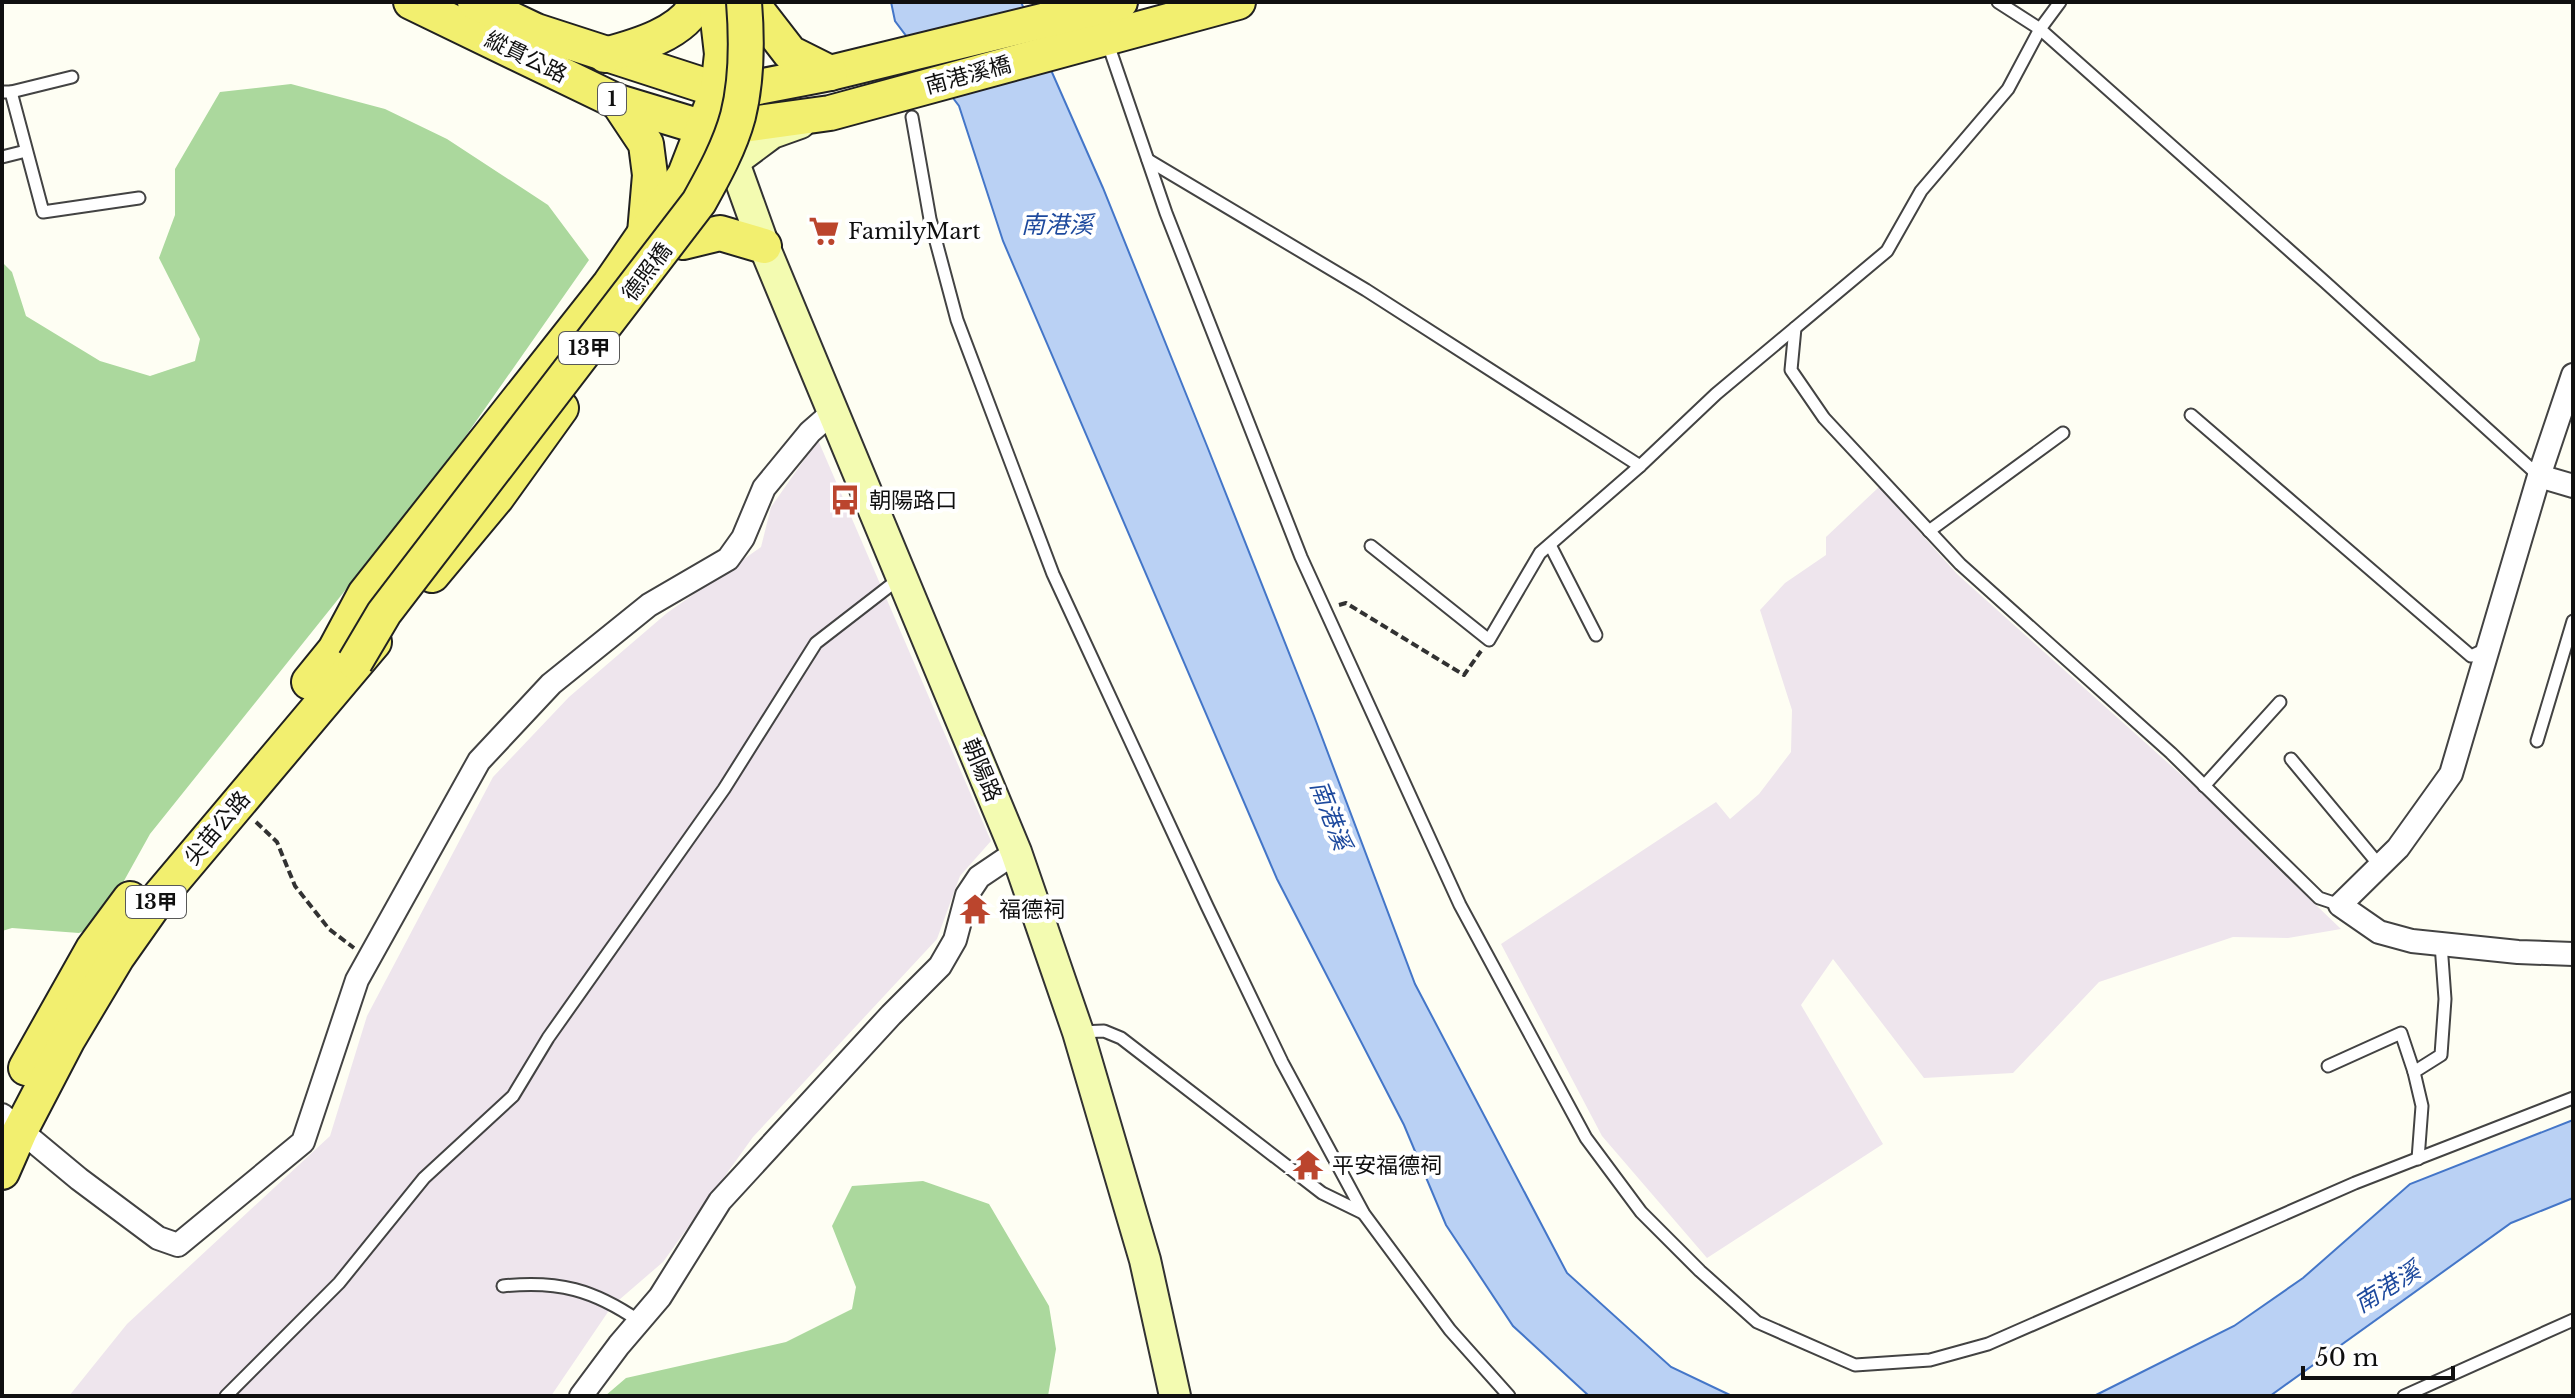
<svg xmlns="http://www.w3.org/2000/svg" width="2575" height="1398" viewBox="0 0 2575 1398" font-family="'Libre Baskerville','Noto Sans TC',serif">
  <rect width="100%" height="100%" fill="#fefef3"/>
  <g fill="#eee5ed">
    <path d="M 818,440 L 991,841 L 960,876 L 937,939 L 753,1137 L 663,1262 L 612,1306 L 551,1396 L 69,1396 L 127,1324 L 330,1136 L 367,1016 L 493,777 L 569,697 L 667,613 L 761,547 L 771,507 Z"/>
    <path d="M 1879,487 L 1957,574 L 2244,831 L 2245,837 L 2341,929 L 2288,938 L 2233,937 L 2099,982 L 2013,1073 L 1924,1078 L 1833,959 L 1801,1005 L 1883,1144 L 1707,1258 L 1602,1136 L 1501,944 L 1716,802 L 1730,819 L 1759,794 L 1791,752 L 1792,710 L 1760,610 L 1785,583 L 1826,555 L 1826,537 Z"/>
  </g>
  <g fill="#abd89d">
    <path d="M 291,84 L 385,109 L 447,139 L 548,205 L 589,260 L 444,467 L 150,834 L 100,924 L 79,933 L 12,928 L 2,931 L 2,262 L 12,272 L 26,316 L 100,361 L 150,376 L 195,361 L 200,339 L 159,258 L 175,215 L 175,169 L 220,92 Z"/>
    <path d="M 923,1181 L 989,1204 L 1049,1306 L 1056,1349 L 1048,1396 L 605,1396 L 626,1378 L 786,1342 L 852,1309 L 856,1287 L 832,1226 L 852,1186 Z"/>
  </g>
  <g fill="#bad1f4" stroke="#4476c8" stroke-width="2">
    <path d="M 891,2 L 1021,2 L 1103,188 L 1207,446 L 1314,716 L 1415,984 L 1567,1273 L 1671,1367 L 1732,1396 L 1589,1396 L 1513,1326 L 1446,1225 L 1404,1125 L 1277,879 L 1003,241 L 959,106 L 895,21 Z"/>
    <path d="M 2573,1120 L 2573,1198 L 2511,1223 L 2270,1396 L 2094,1396 L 2234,1326 L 2303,1278 L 2410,1184 Z"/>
  </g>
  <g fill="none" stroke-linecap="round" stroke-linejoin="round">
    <g stroke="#434343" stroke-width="15">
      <g id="lane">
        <path d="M 1998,2 L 2040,29 L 2325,282 L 2539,476"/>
        <path d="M 1107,41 L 1166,213 L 1301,557 L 1460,905 L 1586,1138 L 1641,1212 L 1700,1271 L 1757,1322 L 1855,1365 L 1930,1360 L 1988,1344 L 2355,1183 L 2573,1098"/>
        <path d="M 2,92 L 11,92 L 43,212 L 139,198"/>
        <path d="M 11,92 L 72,77"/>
        <path d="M 912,117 L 930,219 L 957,320 L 1053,574 L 1207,906 L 1282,1062 L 1364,1214 L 1450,1330 L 1509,1396"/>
        <path d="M 2,157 L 26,151"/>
        <path d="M 1148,160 L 1366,290 L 1640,466 L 1716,394 L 1887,251 L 1921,191 L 2008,89 L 2040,29 L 2060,2"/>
        <path d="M 1795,328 L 1791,370 L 1824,418 L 1960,564 L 2171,753 L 2319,898 L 2340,905"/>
        <path d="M 2191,415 L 2471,656 L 2488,648"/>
        <path d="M 1929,531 L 2063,433"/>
        <path d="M 1550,545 L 1596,635"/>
        <path d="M 1371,546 L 1489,640 L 1540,553 L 1640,466"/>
        <path d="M 2537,741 L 2573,621"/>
        <path d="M 2291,759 L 2380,866"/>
        <path d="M 2204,786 L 2280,702"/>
        <path d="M 1079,1032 L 1104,1031 L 1121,1038 L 1322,1193 L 1363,1213"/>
        <path d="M 2328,1066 L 2401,1033 L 2414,1072"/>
        <path d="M 2418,1159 L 2422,1106 L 2414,1072 L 2441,1055 L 2445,999 L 2441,944"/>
        <path d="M 503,1286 C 558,1280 594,1290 639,1321"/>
        <path d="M 226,1396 L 339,1283 L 424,1178 L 513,1096 L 548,1038 L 724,789 L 816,643 L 900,578"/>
        <path d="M 2404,1396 L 2573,1320"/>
      </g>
    </g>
    <g stroke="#434343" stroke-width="26">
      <g id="street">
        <path d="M 2573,375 L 2539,476 L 2451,774 L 2398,848 L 2340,905 L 2379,932 L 2412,941 L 2518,952 L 2573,954"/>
        <path d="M 2539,476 L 2573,486"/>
        <path d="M 2,1115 L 79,1179 L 158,1238 L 178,1245 L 303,1142 L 357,980 L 479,761 L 551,684 L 649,605 L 728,559 L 743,538 L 764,488 L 810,432 L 833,412"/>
        <path d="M 581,1396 L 619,1345 L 660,1297 L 720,1201 L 891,1015 L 940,966 L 955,940 L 967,895 L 979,877 L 1016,852"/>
      </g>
    </g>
    <g stroke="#323232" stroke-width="34">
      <g id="secondary">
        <path d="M 723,132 L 764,246 L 1016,852 L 1078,1032 L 1145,1260 L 1175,1396"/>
        <path d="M 733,162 L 772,133 L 800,123"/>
      </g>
    </g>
    <g stroke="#212121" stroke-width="38">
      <g id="primary">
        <path d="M 411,2 L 618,102 L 704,128 L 722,128 L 830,113 L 1238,2"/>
        <path d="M 475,2 L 536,31 L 718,90 L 758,87 L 830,73 L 1120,2"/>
        <path d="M 759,13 L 790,53 L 830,73"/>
        <path d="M 605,55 C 635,47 685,33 697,2"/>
        <path d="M 618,102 L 646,144 L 650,175 L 645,233"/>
        <path d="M 683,242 L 720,233 L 764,246"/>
        <path d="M 432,575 L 497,497 L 561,408"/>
        <path d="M 309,682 L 335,650 L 365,594 L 610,284 L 685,175 L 718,90 L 722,54 L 716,2"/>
        <path d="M 26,1068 L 93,949 L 130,899"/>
        <path d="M 2,1172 L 20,1131 L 68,1039 L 117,957 L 160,896 L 374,642"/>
      </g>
    </g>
    <g stroke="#323232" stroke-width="4" stroke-dasharray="8 4" stroke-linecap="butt">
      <path d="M 1339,605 L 1346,603 L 1464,675 L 1481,651"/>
      <path d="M 256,822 L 277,842 L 295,886 L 329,929 L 354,948"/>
    </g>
    <use href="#lane" stroke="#fff" stroke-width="11"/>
    <use href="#street" stroke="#fff" stroke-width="22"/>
    <use href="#secondary" stroke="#f3fbb1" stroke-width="30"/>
    <use href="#primary" stroke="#f2ef6f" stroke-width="34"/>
    <g stroke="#212121" stroke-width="38" stroke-linecap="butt">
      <path id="primary-bridge" d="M 355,662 L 384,613 L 699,202 C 714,175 730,146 738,116 C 747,80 747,39 744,2"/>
    </g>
    <use href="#primary-bridge" stroke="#f2ef6f" stroke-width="34"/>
  </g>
  <defs>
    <g id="supermarket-bare" transform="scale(2.4)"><path d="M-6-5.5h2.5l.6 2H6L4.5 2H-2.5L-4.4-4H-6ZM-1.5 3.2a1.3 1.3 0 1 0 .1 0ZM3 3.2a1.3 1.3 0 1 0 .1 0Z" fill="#bb452d" stroke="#fff" stroke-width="2.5" paint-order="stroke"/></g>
    <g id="bus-bare" transform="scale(2.4)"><path d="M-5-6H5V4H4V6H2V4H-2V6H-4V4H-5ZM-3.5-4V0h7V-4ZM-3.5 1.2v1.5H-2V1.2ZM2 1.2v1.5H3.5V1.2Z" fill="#bb452d" stroke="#fff" stroke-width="2.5" paint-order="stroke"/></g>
    <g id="temple-bare" transform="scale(2.4)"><path d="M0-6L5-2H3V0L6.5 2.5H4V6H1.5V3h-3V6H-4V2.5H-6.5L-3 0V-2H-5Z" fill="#bb452d" stroke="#fff" stroke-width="2.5" paint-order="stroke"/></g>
  </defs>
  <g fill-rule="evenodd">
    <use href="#supermarket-bare" x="824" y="231"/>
    <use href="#bus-bare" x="845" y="500"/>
    <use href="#temple-bare" x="975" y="909"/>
    <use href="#temple-bare" x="1308" y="1165"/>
  </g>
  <g text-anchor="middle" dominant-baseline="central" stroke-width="8" stroke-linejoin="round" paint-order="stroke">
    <g fill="#fff" stroke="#585858" stroke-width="2">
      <rect x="598" y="83" width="28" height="32" rx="6"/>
      <rect x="559" y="332" width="60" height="32" rx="6"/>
      <rect x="126" y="886" width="60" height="32" rx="6"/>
    </g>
    <g font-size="20" font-weight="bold" fill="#101010">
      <text x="612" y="99">1</text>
      <text x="589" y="348">13甲</text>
      <text x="156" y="902">13甲</text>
    </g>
    <g font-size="22" fill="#101010" stroke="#fff">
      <text transform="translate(526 57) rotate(26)">縱貫公路</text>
      <text transform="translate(968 75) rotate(-15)">南港溪橋</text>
      <text transform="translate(647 272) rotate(-53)">德照橋</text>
      <text transform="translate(982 770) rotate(67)">朝陽路</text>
      <text transform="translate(217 828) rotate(-50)">尖苗公路</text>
    </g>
    <g font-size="22" fill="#101010" stroke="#fff" text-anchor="start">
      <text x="848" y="231">FamilyMart</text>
      <text x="869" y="500">朝陽路口</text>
      <text x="999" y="909">福德祠</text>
      <text x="1332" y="1165">平安福德祠</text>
    </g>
    <g font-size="24" font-style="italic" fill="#1d499d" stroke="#fff">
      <text x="1057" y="224">南港溪</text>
      <text transform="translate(1331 815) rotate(69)">南港溪</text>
      <text transform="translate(2387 1287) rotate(-32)">南港溪</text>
    </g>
  </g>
  <rect width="2575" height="1398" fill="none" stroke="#101010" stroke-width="8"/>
  <path d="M2303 1366v12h150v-12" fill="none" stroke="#101010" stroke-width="4"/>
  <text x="2315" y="1366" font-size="24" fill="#101010" stroke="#ffffff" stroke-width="6" paint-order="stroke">50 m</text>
</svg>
